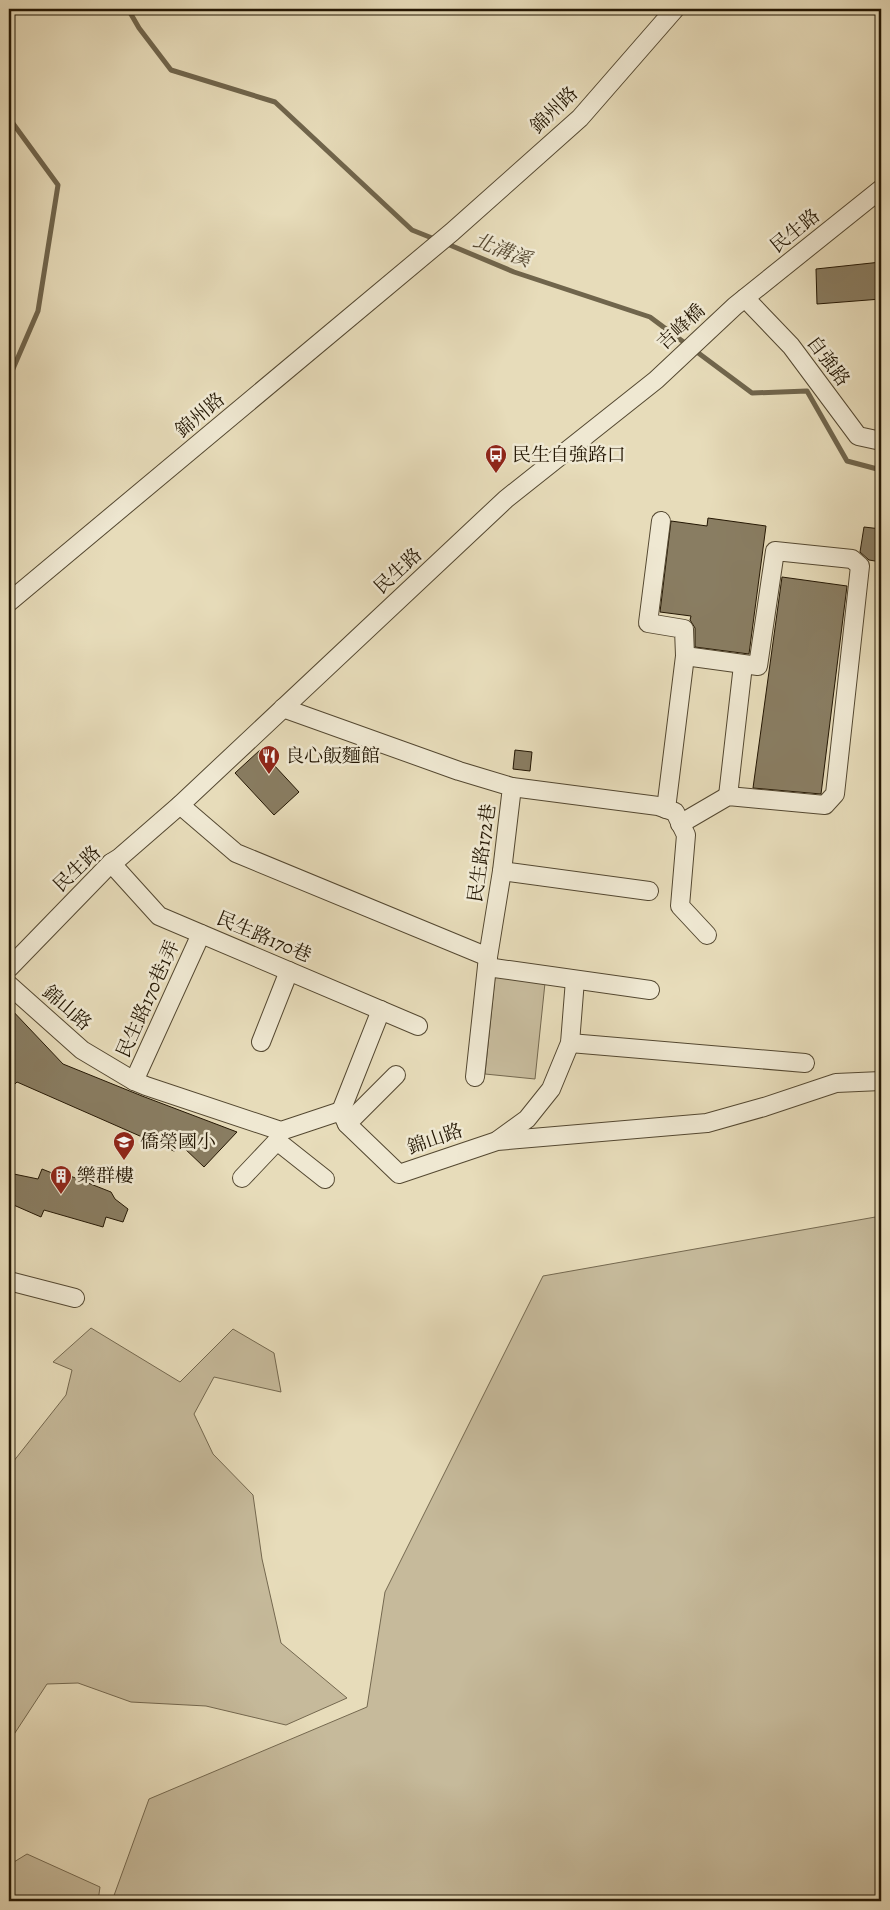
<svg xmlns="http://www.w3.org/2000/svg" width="890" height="1910" viewBox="0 0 890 1910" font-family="Alegreya,'Noto Serif TC',serif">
  <rect width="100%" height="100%" fill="#e7dcba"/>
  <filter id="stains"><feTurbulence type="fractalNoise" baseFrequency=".004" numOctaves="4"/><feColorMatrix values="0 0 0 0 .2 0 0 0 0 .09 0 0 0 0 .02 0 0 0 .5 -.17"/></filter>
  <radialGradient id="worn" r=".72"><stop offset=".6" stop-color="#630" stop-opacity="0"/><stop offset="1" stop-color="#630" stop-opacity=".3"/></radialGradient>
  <g fill="#c6ba9b" stroke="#74684f">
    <path d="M 495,977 L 545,983 L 535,1079 L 485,1074 Z"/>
    <path d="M 881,1216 L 881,1901 L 112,1901 L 149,1799 L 367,1707 L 385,1592 L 543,1276 Z"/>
    <path d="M 91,1328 L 180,1382 L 233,1329 L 274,1353 L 281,1392 L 214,1377 L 194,1414 L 213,1454 L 253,1495 L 262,1559 L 281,1643 L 347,1698 L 286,1725 L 206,1706 L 131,1702 L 78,1683 L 47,1684 L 9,1742 L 9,1467 L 66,1395 L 72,1370 L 53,1362 Z"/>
    <path d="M 27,1854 L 100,1887 L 98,1901 L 9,1901 L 9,1865 Z"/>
  </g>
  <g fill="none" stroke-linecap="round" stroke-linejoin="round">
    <g stroke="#70654c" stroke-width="5">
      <path d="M 128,9 L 139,28 L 171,70 L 275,102 L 412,230 L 437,240"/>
      <path d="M 9,118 L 58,185 L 38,311 L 9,378"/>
      <path d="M 445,243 L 514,272 L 650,317 L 752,393 L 807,391 L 847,461 L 881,470"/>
    </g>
  </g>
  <g fill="#897d62" stroke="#231603">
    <path d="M 881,262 L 881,299 L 817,304 L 816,269 Z"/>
    <path d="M 708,518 L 766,526 L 749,654 L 695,647 L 695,628 L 690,620 L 691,616 L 660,612 L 671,521 L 707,526 Z"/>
    <path d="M 864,527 L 881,529 L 881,562 L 869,560 L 860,552 Z"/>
    <path d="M 782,577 L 847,586 L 821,794 L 753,788 Z"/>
    <path d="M 260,750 L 299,792 L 274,815 L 235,773 Z"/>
    <path d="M 515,750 L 532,752 L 530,771 L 513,769 Z"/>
    <path d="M 9,1007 L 63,1064 L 142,1096 L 237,1132 L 204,1167 L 183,1147 L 174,1151 L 17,1082 L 9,1090 Z"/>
    <path d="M 42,1169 L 52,1173 L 55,1170 L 111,1192 L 115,1199 L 128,1209 L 123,1222 L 106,1217 L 103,1227 L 44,1210 L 41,1217 L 9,1203 L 9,1173 L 38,1179 Z"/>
  </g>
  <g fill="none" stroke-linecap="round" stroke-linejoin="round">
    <g stroke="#544831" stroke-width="20">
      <g id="minor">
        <path d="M 745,298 L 791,346 L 858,436 L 881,441"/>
        <path d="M 661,521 L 648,623 L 684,629 L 685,656"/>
        <path d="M 9,602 L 452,232 L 580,118 L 675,9"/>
        <path d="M 283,708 L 459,771 L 512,787 L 502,871 L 488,957 L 475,1077"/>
        <path d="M 512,787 L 658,806 L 675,812 L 686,835 L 680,906 L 707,935"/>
        <path d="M 728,796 L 743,665"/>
        <path d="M 180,805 L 236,853 L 488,957"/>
        <path d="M 666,809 L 685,656 L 758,666 L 775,551 L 852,559 L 860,566 L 835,794 L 825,805 L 728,796 L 680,824"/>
        <path d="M 111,863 L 159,916 L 418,1026"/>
        <path d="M 502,871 L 649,891"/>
        <path d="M 487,967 L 650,990"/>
        <path d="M 9,968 L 111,863 L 119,858 L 180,805 L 506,499 L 656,380 L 735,306 L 881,189"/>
        <path d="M 9,985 L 82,1050 L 134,1081 L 146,1086 L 281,1131 L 341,1111 L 347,1124 L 399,1174 L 497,1141 L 707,1123 L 764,1107 L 836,1083 L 881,1081"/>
        <path d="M 261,1042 L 289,971"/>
        <path d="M 570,1043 L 805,1063"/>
        <path d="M 134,1081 L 201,934"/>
        <path d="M 341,1111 L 381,1010"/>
        <path d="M 347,1124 L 396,1075"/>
        <path d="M 498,1140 L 527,1119 L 551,1089 L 570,1043 L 575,980"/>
        <path d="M 277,1141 L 325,1179"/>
        <path d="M 242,1178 L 277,1141 L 281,1131"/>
        <path d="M 9,1281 L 75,1298"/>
      </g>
    </g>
    <use href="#minor" stroke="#efe8d2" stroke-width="18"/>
  </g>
  <defs>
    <g id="bus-pin" transform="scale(1.125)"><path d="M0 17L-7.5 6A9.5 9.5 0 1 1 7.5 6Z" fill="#8f2418" stroke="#efe8d2"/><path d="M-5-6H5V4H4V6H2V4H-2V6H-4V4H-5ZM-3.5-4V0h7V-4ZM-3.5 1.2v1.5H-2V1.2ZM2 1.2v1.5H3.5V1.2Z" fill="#fff"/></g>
    <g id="restaurant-pin" transform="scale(1.125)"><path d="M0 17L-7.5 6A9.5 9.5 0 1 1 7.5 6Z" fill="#8f2418" stroke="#efe8d2"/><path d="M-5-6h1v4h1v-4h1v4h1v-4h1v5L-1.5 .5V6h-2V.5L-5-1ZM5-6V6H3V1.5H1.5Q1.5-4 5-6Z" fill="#fff"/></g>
    <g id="school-pin" transform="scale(1.125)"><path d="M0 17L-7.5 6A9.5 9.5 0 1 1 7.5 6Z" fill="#8f2418" stroke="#efe8d2"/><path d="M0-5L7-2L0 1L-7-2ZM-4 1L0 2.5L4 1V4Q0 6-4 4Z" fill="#fff"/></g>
    <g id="building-pin" transform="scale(1.125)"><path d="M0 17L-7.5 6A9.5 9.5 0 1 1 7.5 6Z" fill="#8f2418" stroke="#efe8d2"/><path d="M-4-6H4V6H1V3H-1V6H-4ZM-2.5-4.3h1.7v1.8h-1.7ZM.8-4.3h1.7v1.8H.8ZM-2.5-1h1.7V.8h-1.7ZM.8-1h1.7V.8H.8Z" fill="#fff"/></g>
  </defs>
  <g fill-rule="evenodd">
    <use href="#bus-pin" x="496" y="455"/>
    <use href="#restaurant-pin" x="269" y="756"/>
    <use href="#school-pin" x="124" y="1142"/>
    <use href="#building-pin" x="61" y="1176"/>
  </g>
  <g text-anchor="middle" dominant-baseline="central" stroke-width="5" stroke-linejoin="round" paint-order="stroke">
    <g font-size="19" fill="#231603" stroke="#efe8d2">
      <text transform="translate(554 110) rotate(-44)">錦州路</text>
      <text transform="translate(795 231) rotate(-39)">民生路</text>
      <text transform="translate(681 327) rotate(-43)">吉峰橋</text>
      <text transform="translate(828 361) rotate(53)">自強路</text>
      <text transform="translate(200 415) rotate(-40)">錦州路</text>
      <text transform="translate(398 571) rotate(-43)">民生路</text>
      <text transform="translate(482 853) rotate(-82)">民生路172巷</text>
      <text transform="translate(77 869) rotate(-44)">民生路</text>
      <text transform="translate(264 937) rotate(23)">民生路170巷</text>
      <text transform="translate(148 999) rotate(-66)">民生路170巷1弄</text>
      <text transform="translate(67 1008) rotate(41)">錦山路</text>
      <text transform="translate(435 1139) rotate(-19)">錦山路</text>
    </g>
    <g font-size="19" fill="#231603" stroke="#efe8d2" text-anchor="start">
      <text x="512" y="455">民生自強路口</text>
      <text x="285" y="756">良心飯麵館</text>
      <text x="140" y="1142">僑榮國小</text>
      <text x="77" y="1176">樂群樓</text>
    </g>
    <g font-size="20" font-style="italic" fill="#574a33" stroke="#efe8d2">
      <text transform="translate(502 250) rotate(21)">北溝溪</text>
    </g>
  </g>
  <rect width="890" height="1910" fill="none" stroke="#e7dcba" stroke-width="30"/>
  <rect x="10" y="10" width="870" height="1890" fill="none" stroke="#231603" stroke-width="2.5"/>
  <rect x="15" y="15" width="860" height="1880" fill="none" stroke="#231603"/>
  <rect width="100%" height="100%" filter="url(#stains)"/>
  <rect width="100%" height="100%" fill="url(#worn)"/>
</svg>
